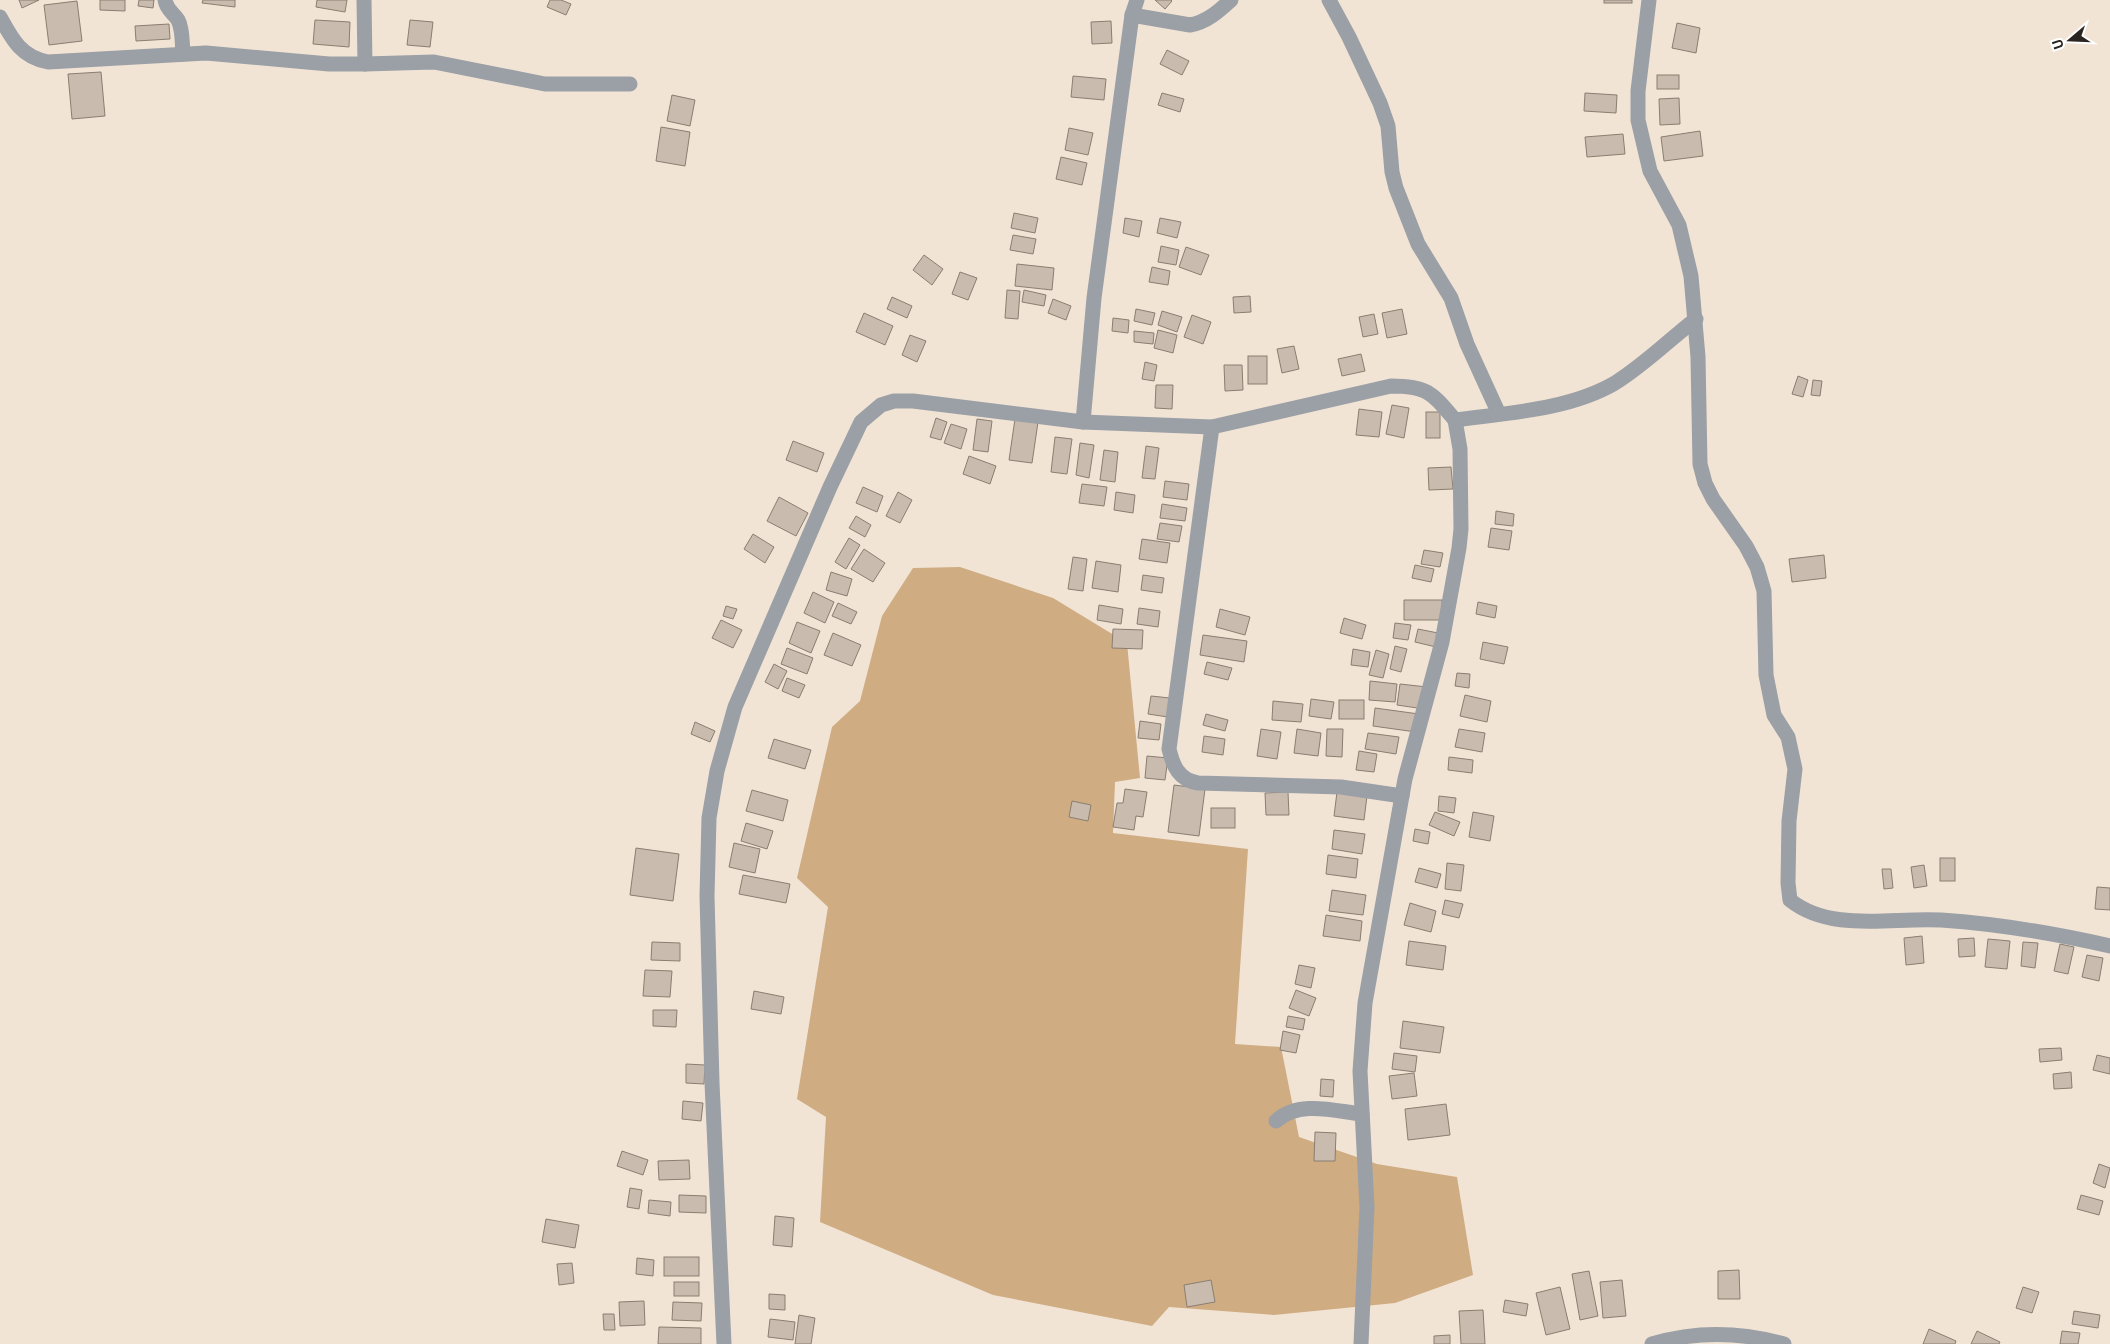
<svg xmlns="http://www.w3.org/2000/svg" width="2110" height="1344" viewBox="0 0 2110 1344" font-family="Roboto,sans-serif">
  <rect width="100%" height="100%" fill="#f1e4d5"/>
  <path fill="#d0ac83" d="M 960,567 L 1053,598 L 1127,643 L 1140,778 L 1115,782 L 1113,833 L 1248,849 L 1235,1044 L 1281,1047 L 1299,1137 L 1377,1164 L 1457,1177 L 1473,1275 L 1395,1303 L 1274,1315 L 1169,1307 L 1152,1326 L 993,1295 L 820,1222 L 826,1117 L 797,1099 L 828,907 L 797,878 L 832,727 L 860,701 L 882,616 L 913,568 Z"/>
  <g fill="#c9bcaf" stroke="#8a7e71">
    <path d="M 19,0 L 39,0 L 22,8 Z"/>
    <path d="M 100,0 L 125,0 L 125,11 L 100,10 Z"/>
    <path d="M 139,0 L 154,0 L 153,8 L 138,6 Z"/>
    <path d="M 203,0 L 235,0 L 235,7 L 202,3 Z"/>
    <path d="M 317,0 L 347,0 L 345,12 L 316,7 Z"/>
    <path d="M 550,0 L 561,0 L 571,4 L 566,15 L 547,7 Z"/>
    <path d="M 1155,0 L 1171,0 L 1172,1 L 1165,9 Z"/>
    <rect x="1604" y="0" width="28" height="3"/>
    <path d="M 77,1 L 82,41 L 49,45 L 44,5 Z"/>
    <path d="M 315,20 L 350,22 L 349,47 L 313,44 Z"/>
    <path d="M 410,20 L 433,22 L 430,47 L 407,45 Z"/>
    <path d="M 1111,21 L 1112,43 L 1092,44 L 1091,22 Z"/>
    <path d="M 1677,23 L 1700,28 L 1696,53 L 1672,48 Z"/>
    <path d="M 169,24 L 170,39 L 136,41 L 135,26 Z"/>
    <path d="M 1167,50 L 1189,61 L 1182,75 L 1160,64 Z"/>
    <path d="M 101,72 L 105,116 L 72,119 L 68,74 Z"/>
    <rect x="1657" y="75" width="22" height="14"/>
    <path d="M 1073,76 L 1106,79 L 1104,100 L 1071,97 Z"/>
    <path d="M 1162,93 L 1184,99 L 1180,112 L 1158,105 Z"/>
    <path d="M 1585,93 L 1617,95 L 1616,113 L 1584,111 Z"/>
    <path d="M 672,95 L 695,100 L 690,126 L 667,121 Z"/>
    <path d="M 1679,98 L 1680,124 L 1660,125 L 1659,99 Z"/>
    <path d="M 661,127 L 690,132 L 685,166 L 656,161 Z"/>
    <path d="M 1069,128 L 1093,133 L 1088,155 L 1065,150 Z"/>
    <path d="M 1700,131 L 1703,156 L 1664,161 L 1661,137 Z"/>
    <path d="M 1623,134 L 1625,154 L 1587,157 L 1585,137 Z"/>
    <path d="M 1061,157 L 1087,163 L 1082,185 L 1056,179 Z"/>
    <path d="M 1014,213 L 1038,218 L 1035,233 L 1011,228 Z"/>
    <path d="M 1125,218 L 1142,221 L 1139,237 L 1123,233 Z"/>
    <path d="M 1160,218 L 1181,222 L 1177,238 L 1157,233 Z"/>
    <path d="M 1013,235 L 1036,239 L 1033,254 L 1010,250 Z"/>
    <path d="M 1161,246 L 1179,250 L 1176,265 L 1158,262 Z"/>
    <path d="M 1186,247 L 1209,255 L 1201,275 L 1179,267 Z"/>
    <path d="M 924,255 L 943,269 L 932,285 L 913,270 Z"/>
    <path d="M 1017,264 L 1054,268 L 1052,290 L 1015,286 Z"/>
    <path d="M 1152,267 L 1170,271 L 1168,285 L 1149,282 Z"/>
    <path d="M 960,272 L 977,278 L 968,300 L 952,294 Z"/>
    <path d="M 1007,290 L 1020,291 L 1018,319 L 1005,318 Z"/>
    <path d="M 1024,290 L 1046,295 L 1044,306 L 1022,302 Z"/>
    <path d="M 1250,296 L 1251,312 L 1234,313 L 1233,297 Z"/>
    <path d="M 892,297 L 912,306 L 907,318 L 887,309 Z"/>
    <path d="M 1053,299 L 1071,306 L 1066,320 L 1048,313 Z"/>
    <path d="M 1136,309 L 1155,313 L 1152,325 L 1134,321 Z"/>
    <path d="M 1402,309 L 1407,334 L 1387,338 L 1382,313 Z"/>
    <path d="M 1162,311 L 1182,317 L 1177,332 L 1158,325 Z"/>
    <path d="M 864,313 L 893,326 L 885,345 L 856,332 Z"/>
    <path d="M 1374,314 L 1378,334 L 1363,337 L 1359,317 Z"/>
    <path d="M 1192,315 L 1211,322 L 1203,344 L 1184,337 Z"/>
    <path d="M 1113,318 L 1129,320 L 1128,333 L 1112,331 Z"/>
    <path d="M 1158,330 L 1177,335 L 1173,353 L 1154,348 Z"/>
    <path d="M 1134,331 L 1154,333 L 1153,344 L 1134,342 Z"/>
    <path d="M 910,335 L 926,341 L 917,362 L 902,355 Z"/>
    <path d="M 1294,346 L 1299,369 L 1282,373 L 1277,349 Z"/>
    <path d="M 1361,354 L 1365,371 L 1342,376 L 1338,359 Z"/>
    <rect x="1248" y="356" width="19" height="28"/>
    <path d="M 1145,362 L 1157,365 L 1154,381 L 1142,379 Z"/>
    <path d="M 1224,365 L 1242,365 L 1243,390 L 1225,391 Z"/>
    <path d="M 1798,376 L 1808,380 L 1803,397 L 1792,394 Z"/>
    <path d="M 1813,380 L 1822,381 L 1820,396 L 1811,395 Z"/>
    <path d="M 1156,385 L 1173,385 L 1172,409 L 1155,408 Z"/>
    <path d="M 1392,405 L 1409,408 L 1404,438 L 1386,434 Z"/>
    <path d="M 1359,409 L 1382,412 L 1379,437 L 1356,435 Z"/>
    <rect x="1426" y="412" width="14" height="26"/>
    <path d="M 936,418 L 947,422 L 941,440 L 930,437 Z"/>
    <path d="M 977,419 L 992,421 L 988,452 L 973,450 Z"/>
    <path d="M 1015,419 L 1038,422 L 1032,463 L 1009,460 Z"/>
    <path d="M 951,424 L 967,429 L 961,449 L 944,443 Z"/>
    <path d="M 1055,437 L 1072,439 L 1067,474 L 1051,472 Z"/>
    <path d="M 793,441 L 824,453 L 817,472 L 786,460 Z"/>
    <path d="M 1080,443 L 1094,445 L 1089,478 L 1076,475 Z"/>
    <path d="M 1146,446 L 1159,448 L 1155,479 L 1142,478 Z"/>
    <path d="M 1104,450 L 1118,452 L 1115,482 L 1100,480 Z"/>
    <path d="M 969,456 L 996,466 L 990,484 L 963,474 Z"/>
    <path d="M 1451,467 L 1453,489 L 1429,490 L 1428,468 Z"/>
    <path d="M 1165,481 L 1189,484 L 1187,500 L 1163,497 Z"/>
    <path d="M 1082,484 L 1107,487 L 1104,506 L 1079,503 Z"/>
    <path d="M 863,487 L 883,496 L 877,512 L 856,503 Z"/>
    <path d="M 898,492 L 912,500 L 900,523 L 886,516 Z"/>
    <path d="M 1116,492 L 1135,495 L 1133,513 L 1114,510 Z"/>
    <path d="M 779,497 L 808,513 L 796,536 L 767,521 Z"/>
    <path d="M 1162,504 L 1187,508 L 1185,521 L 1160,518 Z"/>
    <path d="M 1496,511 L 1514,514 L 1513,526 L 1495,524 Z"/>
    <path d="M 856,516 L 871,525 L 865,537 L 849,528 Z"/>
    <path d="M 1160,523 L 1182,526 L 1179,542 L 1157,539 Z"/>
    <path d="M 1491,528 L 1512,531 L 1509,550 L 1488,547 Z"/>
    <path d="M 753,534 L 774,547 L 765,563 L 744,549 Z"/>
    <path d="M 849,538 L 860,545 L 846,569 L 835,562 Z"/>
    <path d="M 1142,539 L 1170,543 L 1167,563 L 1139,559 Z"/>
    <path d="M 864,549 L 885,563 L 873,582 L 851,569 Z"/>
    <path d="M 1424,550 L 1443,553 L 1440,567 L 1421,564 Z"/>
    <path d="M 1824,555 L 1826,578 L 1792,582 L 1789,559 Z"/>
    <path d="M 1073,557 L 1087,559 L 1083,591 L 1068,589 Z"/>
    <path d="M 1096,561 L 1121,565 L 1118,592 L 1092,588 Z"/>
    <path d="M 1415,565 L 1434,569 L 1431,582 L 1412,578 Z"/>
    <path d="M 831,572 L 852,579 L 847,596 L 826,590 Z"/>
    <path d="M 1143,575 L 1164,578 L 1162,593 L 1141,590 Z"/>
    <path d="M 813,592 L 834,602 L 825,623 L 804,613 Z"/>
    <path d="M 1404,600 L 1442,600 L 1443,620 L 1404,620 Z"/>
    <path d="M 1478,602 L 1497,606 L 1495,618 L 1476,614 Z"/>
    <path d="M 838,603 L 857,612 L 851,624 L 832,616 Z"/>
    <path d="M 1099,605 L 1123,609 L 1121,624 L 1097,620 Z"/>
    <path d="M 726,606 L 737,609 L 733,619 L 723,616 Z"/>
    <path d="M 1139,608 L 1160,611 L 1158,627 L 1137,624 Z"/>
    <path d="M 1220,609 L 1250,617 L 1245,635 L 1216,627 Z"/>
    <path d="M 1344,618 L 1366,625 L 1362,639 L 1340,633 Z"/>
    <path d="M 721,620 L 742,630 L 733,648 L 712,638 Z"/>
    <path d="M 797,622 L 820,631 L 811,653 L 789,643 Z"/>
    <path d="M 1395,623 L 1411,625 L 1408,640 L 1393,638 Z"/>
    <path d="M 1113,629 L 1143,630 L 1142,649 L 1112,648 Z"/>
    <path d="M 1418,629 L 1438,633 L 1436,647 L 1415,642 Z"/>
    <path d="M 833,633 L 861,645 L 852,666 L 824,655 Z"/>
    <path d="M 1203,635 L 1247,641 L 1244,662 L 1200,655 Z"/>
    <path d="M 1483,642 L 1508,647 L 1504,664 L 1480,659 Z"/>
    <path d="M 1395,646 L 1407,649 L 1401,672 L 1390,669 Z"/>
    <path d="M 787,648 L 813,658 L 807,674 L 781,664 Z"/>
    <path d="M 1353,649 L 1370,652 L 1368,667 L 1351,665 Z"/>
    <path d="M 1376,650 L 1389,654 L 1383,678 L 1369,675 Z"/>
    <path d="M 1207,662 L 1232,668 L 1228,680 L 1204,674 Z"/>
    <path d="M 774,664 L 787,671 L 778,689 L 765,682 Z"/>
    <path d="M 1457,673 L 1470,674 L 1469,688 L 1455,686 Z"/>
    <path d="M 787,678 L 805,685 L 799,698 L 782,691 Z"/>
    <path d="M 1370,681 L 1397,684 L 1395,702 L 1369,700 Z"/>
    <path d="M 1400,684 L 1427,687 L 1424,709 L 1397,705 Z"/>
    <path d="M 1465,695 L 1491,701 L 1487,722 L 1460,716 Z"/>
    <path d="M 1151,696 L 1170,698 L 1168,717 L 1148,714 Z"/>
    <path d="M 1311,699 L 1334,702 L 1331,719 L 1309,716 Z"/>
    <rect x="1339" y="700" width="25" height="19"/>
    <path d="M 1273,701 L 1303,704 L 1301,722 L 1272,720 Z"/>
    <path d="M 1375,708 L 1419,714 L 1416,732 L 1373,726 Z"/>
    <path d="M 1206,714 L 1228,720 L 1225,731 L 1203,725 Z"/>
    <path d="M 1140,721 L 1161,724 L 1159,740 L 1138,738 Z"/>
    <path d="M 695,722 L 715,731 L 710,742 L 691,734 Z"/>
    <path d="M 1261,729 L 1281,732 L 1277,759 L 1257,756 Z"/>
    <path d="M 1297,729 L 1321,733 L 1318,756 L 1294,753 Z"/>
    <path d="M 1327,729 L 1343,729 L 1342,757 L 1326,756 Z"/>
    <path d="M 1459,729 L 1485,733 L 1482,752 L 1455,747 Z"/>
    <path d="M 1368,733 L 1399,737 L 1396,754 L 1365,749 Z"/>
    <path d="M 1204,736 L 1225,739 L 1223,755 L 1202,752 Z"/>
    <path d="M 774,739 L 811,750 L 805,769 L 768,758 Z"/>
    <path d="M 1359,751 L 1377,754 L 1374,772 L 1356,770 Z"/>
    <path d="M 1147,756 L 1168,758 L 1165,780 L 1145,778 Z"/>
    <path d="M 1449,757 L 1473,760 L 1472,773 L 1448,770 Z"/>
    <path d="M 1174,785 L 1205,789 L 1199,836 L 1168,832 Z"/>
    <path d="M 1125,789 L 1147,792 L 1143,817 L 1136,816 L 1134,830 L 1113,827 L 1117,803 L 1123,803 Z"/>
    <path d="M 752,790 L 788,800 L 783,821 L 746,811 Z"/>
    <path d="M 1288,792 L 1289,815 L 1266,815 L 1265,793 Z"/>
    <path d="M 1337,792 L 1367,796 L 1364,820 L 1334,816 Z"/>
    <path d="M 1439,796 L 1456,798 L 1454,813 L 1438,811 Z"/>
    <path d="M 1072,801 L 1091,805 L 1088,821 L 1069,817 Z"/>
    <rect x="1211" y="808" width="24" height="20"/>
    <path d="M 1435,812 L 1460,822 L 1454,836 L 1429,825 Z"/>
    <path d="M 1473,812 L 1494,816 L 1490,841 L 1469,837 Z"/>
    <path d="M 746,823 L 773,831 L 767,849 L 741,841 Z"/>
    <path d="M 1415,829 L 1430,832 L 1428,844 L 1413,841 Z"/>
    <path d="M 1334,830 L 1365,834 L 1362,854 L 1332,849 Z"/>
    <path d="M 734,843 L 760,849 L 755,873 L 729,867 Z"/>
    <path d="M 636,848 L 679,854 L 673,901 L 630,895 Z"/>
    <path d="M 1328,855 L 1358,859 L 1356,878 L 1326,874 Z"/>
    <rect x="1940" y="858" width="15" height="23"/>
    <path d="M 1447,863 L 1464,865 L 1461,891 L 1445,889 Z"/>
    <path d="M 1924,865 L 1927,886 L 1914,888 L 1911,867 Z"/>
    <path d="M 1419,868 L 1441,874 L 1437,888 L 1415,882 Z"/>
    <path d="M 1882,869 L 1891,869 L 1893,888 L 1884,889 Z"/>
    <path d="M 743,875 L 790,884 L 786,903 L 739,894 Z"/>
    <path d="M 2097,887 L 2110,888 L 2110,910 L 2095,909 Z"/>
    <path d="M 1332,890 L 1366,895 L 1363,915 L 1329,911 Z"/>
    <path d="M 1445,900 L 1463,904 L 1459,918 L 1442,914 Z"/>
    <path d="M 1410,903 L 1436,911 L 1431,932 L 1404,925 Z"/>
    <path d="M 1326,915 L 1362,921 L 1360,941 L 1323,936 Z"/>
    <path d="M 1922,936 L 1924,963 L 1906,965 L 1904,938 Z"/>
    <path d="M 1974,938 L 1975,956 L 1959,957 L 1958,939 Z"/>
    <path d="M 1988,939 L 2010,941 L 2007,969 L 1985,967 Z"/>
    <path d="M 1409,941 L 1446,946 L 1443,970 L 1406,965 Z"/>
    <path d="M 652,942 L 680,943 L 680,961 L 651,960 Z"/>
    <path d="M 2023,942 L 2038,943 L 2035,968 L 2021,966 Z"/>
    <path d="M 2060,944 L 2074,947 L 2068,974 L 2054,971 Z"/>
    <path d="M 2087,955 L 2103,958 L 2099,981 L 2082,977 Z"/>
    <path d="M 1299,965 L 1315,968 L 1311,988 L 1295,984 Z"/>
    <path d="M 645,970 L 672,971 L 670,997 L 643,996 Z"/>
    <path d="M 1296,990 L 1316,998 L 1309,1016 L 1289,1008 Z"/>
    <path d="M 754,991 L 784,997 L 781,1014 L 751,1009 Z"/>
    <path d="M 653,1010 L 677,1010 L 676,1027 L 653,1026 Z"/>
    <path d="M 1288,1016 L 1305,1019 L 1303,1030 L 1286,1027 Z"/>
    <path d="M 1403,1021 L 1444,1027 L 1440,1053 L 1400,1048 Z"/>
    <path d="M 1283,1031 L 1300,1035 L 1296,1053 L 1280,1050 Z"/>
    <path d="M 2061,1048 L 2062,1060 L 2040,1062 L 2039,1049 Z"/>
    <path d="M 1394,1053 L 1417,1056 L 1415,1072 L 1392,1069 Z"/>
    <path d="M 2097,1055 L 2110,1058 L 2110,1074 L 2093,1070 Z"/>
    <path d="M 686,1064 L 705,1065 L 704,1084 L 686,1083 Z"/>
    <path d="M 2071,1072 L 2072,1088 L 2054,1089 L 2053,1074 Z"/>
    <path d="M 1414,1073 L 1417,1096 L 1392,1099 L 1389,1076 Z"/>
    <path d="M 1321,1079 L 1334,1080 L 1333,1097 L 1320,1096 Z"/>
    <path d="M 683,1101 L 703,1103 L 701,1121 L 682,1119 Z"/>
    <path d="M 1446,1104 L 1450,1135 L 1408,1140 L 1405,1109 Z"/>
    <path d="M 1315,1132 L 1336,1133 L 1335,1161 L 1314,1161 Z"/>
    <path d="M 622,1151 L 648,1160 L 643,1175 L 617,1166 Z"/>
    <path d="M 689,1160 L 690,1179 L 659,1180 L 658,1161 Z"/>
    <path d="M 2099,1164 L 2110,1168 L 2105,1188 L 2093,1183 Z"/>
    <path d="M 630,1188 L 642,1190 L 639,1209 L 627,1207 Z"/>
    <path d="M 679,1195 L 706,1196 L 706,1213 L 679,1212 Z"/>
    <path d="M 2081,1195 L 2103,1201 L 2099,1215 L 2077,1209 Z"/>
    <path d="M 649,1200 L 671,1202 L 670,1216 L 648,1213 Z"/>
    <path d="M 775,1216 L 794,1218 L 792,1247 L 773,1245 Z"/>
    <path d="M 546,1219 L 579,1225 L 575,1248 L 542,1242 Z"/>
    <rect x="664" y="1257" width="35" height="19"/>
    <path d="M 637,1258 L 654,1260 L 653,1276 L 636,1274 Z"/>
    <path d="M 572,1263 L 574,1283 L 559,1285 L 557,1264 Z"/>
    <path d="M 1739,1270 L 1740,1299 L 1718,1299 L 1718,1271 Z"/>
    <path d="M 1589,1271 L 1598,1316 L 1580,1320 L 1572,1274 Z"/>
    <path d="M 1211,1280 L 1215,1302 L 1187,1307 L 1184,1285 Z"/>
    <path d="M 1622,1280 L 1626,1316 L 1603,1318 L 1600,1282 Z"/>
    <rect x="674" y="1282" width="25" height="14"/>
    <path d="M 1560,1287 L 1570,1329 L 1546,1335 L 1536,1293 Z"/>
    <path d="M 2023,1287 L 2039,1292 L 2032,1313 L 2016,1308 Z"/>
    <path d="M 769,1294 L 785,1295 L 785,1310 L 769,1309 Z"/>
    <path d="M 1505,1300 L 1528,1304 L 1526,1316 L 1503,1312 Z"/>
    <path d="M 644,1301 L 645,1325 L 620,1326 L 619,1302 Z"/>
    <path d="M 673,1302 L 702,1303 L 701,1321 L 672,1320 Z"/>
    <path d="M 1483,1310 L 1485,1344 L 1461,1344 L 1459,1311 Z"/>
    <path d="M 2074,1311 L 2100,1315 L 2098,1328 L 2072,1324 Z"/>
    <path d="M 603,1314 L 614,1314 L 615,1330 L 604,1330 Z"/>
    <path d="M 799,1315 L 815,1318 L 811,1344 L 795,1344 Z"/>
    <path d="M 770,1319 L 795,1322 L 793,1340 L 768,1337 Z"/>
    <path d="M 659,1327 L 701,1328 L 701,1344 L 658,1344 Z"/>
    <path d="M 1929,1329 L 1956,1341 L 1955,1344 L 1923,1344 Z"/>
    <path d="M 1977,1331 L 2000,1342 L 1999,1344 L 1971,1344 Z"/>
    <path d="M 2062,1331 L 2080,1333 L 2078,1344 L 2060,1344 Z"/>
    <path d="M 1450,1335 L 1450,1344 L 1434,1344 L 1434,1336 Z"/>
  </g>
  <g fill="none" stroke-linecap="round" stroke-linejoin="round">
    <g stroke="#9b9fa6" stroke-width="15">
      <path d="M 165,0 C 167,11 173,12 178,20 C 183,29 182,44 183,54"/>
      <path d="M 1329,0 L 1349,37 L 1380,103 L 1388,126 L 1392,172 L 1396,188 L 1418,244 L 1451,298 L 1467,344 L 1499,414"/>
      <path d="M 1649,0 L 1638,91 L 1638,120 L 1650,171 L 1679,225 L 1691,276 L 1698,357 L 1700,464 L 1705,483 L 1713,499 L 1746,546 L 1757,567 L 1764,591 L 1766,675 L 1774,715 L 1788,737 L 1795,769 L 1789,821 L 1788,883 L 1790,900 C 1831,933 1892,917 1941,920 C 2000,924 2053,933 2110,946"/>
      <path d="M 1132,15 L 1190,25 C 1207,22 1219,11 1231,0"/>
      <path d="M 0,17 C 12,39 21,57 48,62 L 206,53 L 329,64 L 365,64 L 364,0"/>
      <path d="M 365,64 L 434,62 L 545,84 L 630,84"/>
      <path d="M 1083,422 L 1094,298 L 1132,15 L 1137,0"/>
      <path d="M 1212,427 L 1169,749 C 1173,766 1179,780 1198,783 L 1341,787 L 1402,796"/>
      <path d="M 1276,1121 C 1299,1100 1334,1111 1362,1114"/>
      <path d="M 724,1344 L 712,1083 L 707,896 L 709,818 L 717,771 L 735,707 L 830,487 L 861,422 L 881,405 L 894,401 L 913,401 L 1083,422 L 1212,427 L 1391,386 C 1428,386 1432,393 1455,420 C 1506,413 1569,410 1615,383 C 1644,365 1669,340 1696,319"/>
      <path d="M 1361,1344 L 1367,1207 L 1360,1071 L 1365,1003 L 1405,779 L 1442,642 L 1459,548 L 1461,529 L 1460,449 L 1455,420"/>
      <path d="M 1652,1344 C 1695,1331 1741,1332 1784,1344"/>
    </g>
  </g>
  <g transform="translate(2070 40) rotate(251)" stroke="#ffffff" stroke-width="4" paint-order="stroke">
  <path d="M0-4L9 19L0 12L-9 19Z" fill="#2a2520"/>
  <text y="-8" font-size="14" font-weight="bold" text-anchor="middle" fill="#2a2520">U</text>
  </g>
</svg>
